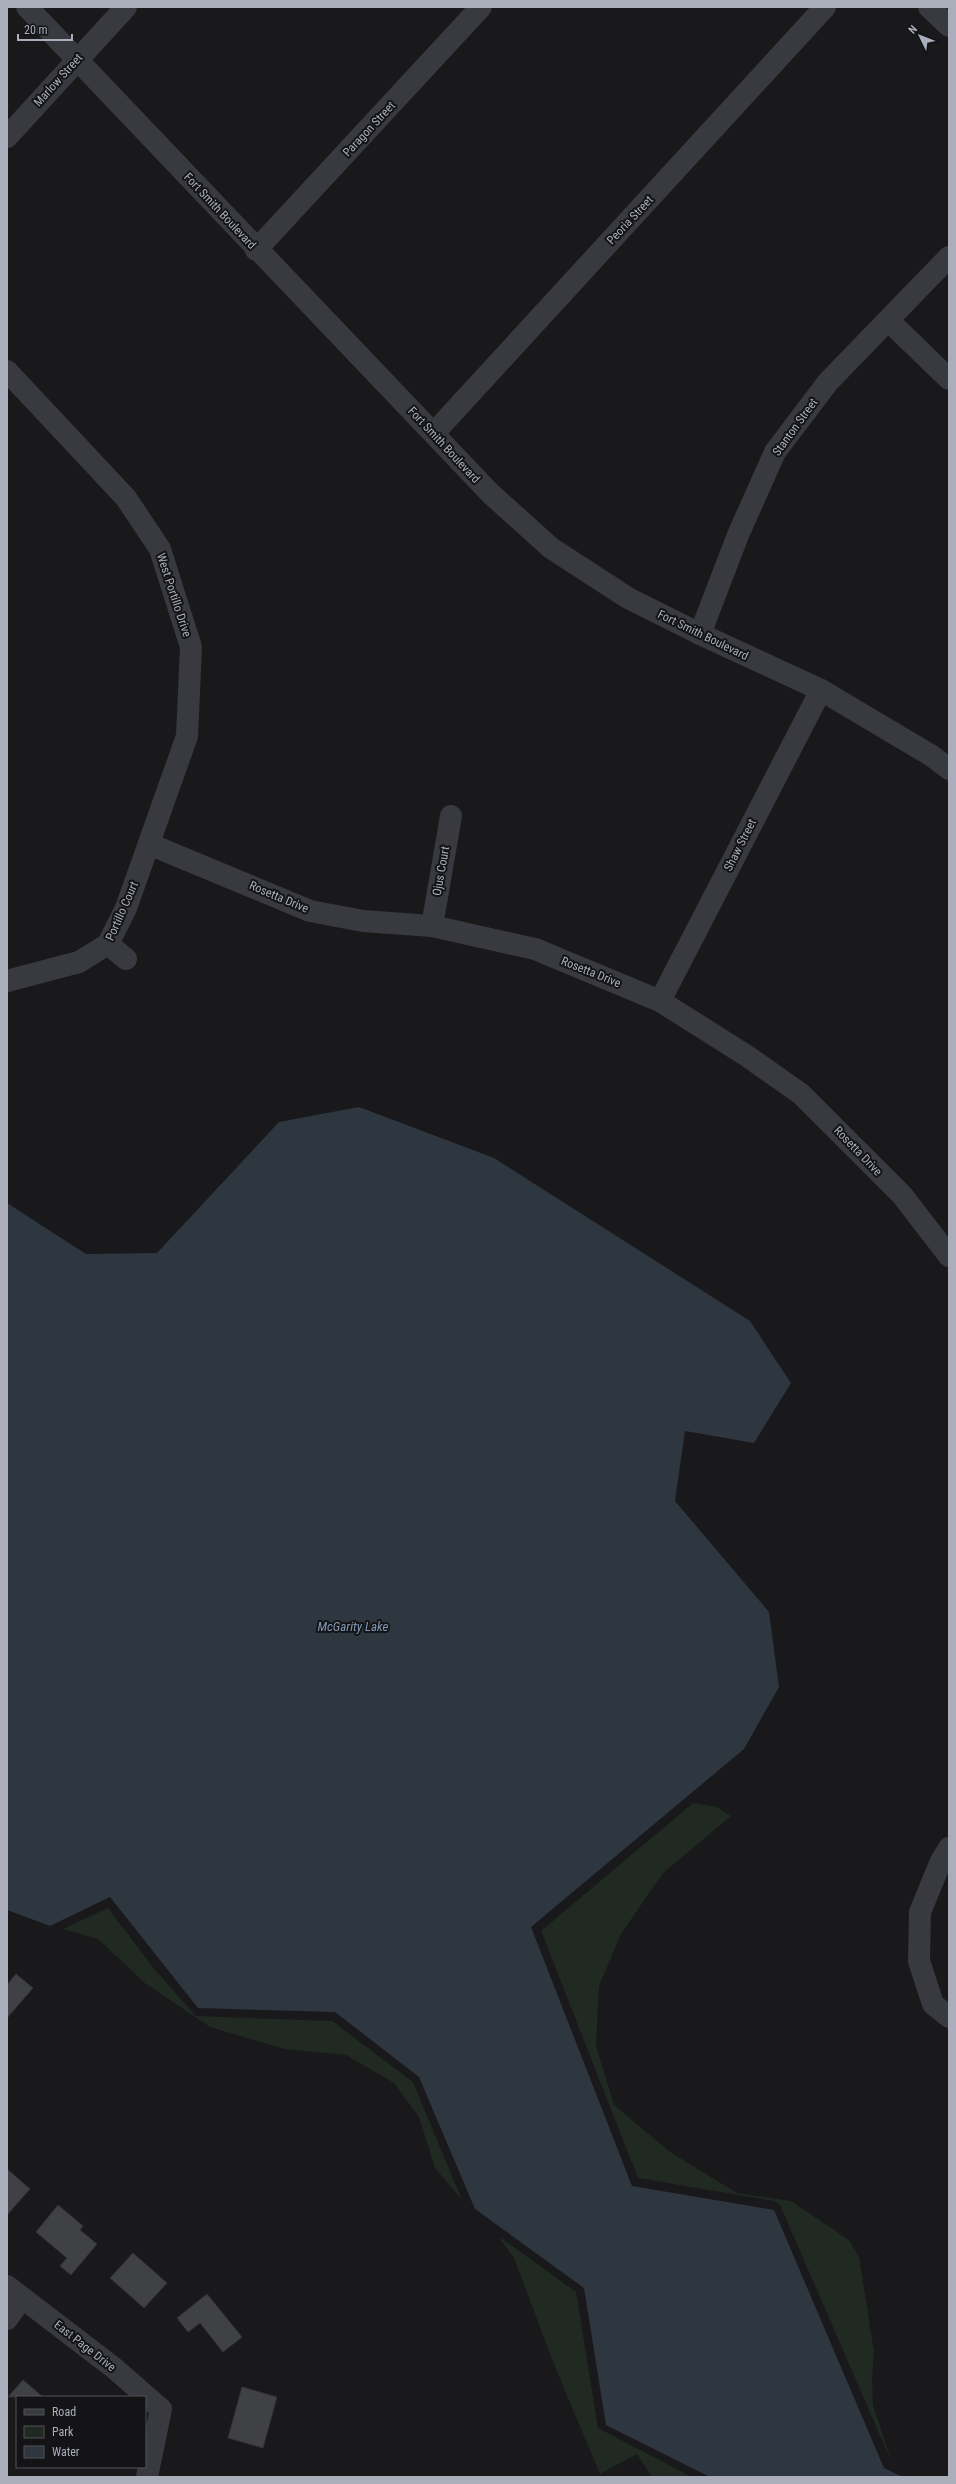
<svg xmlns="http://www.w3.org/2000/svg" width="956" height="2484" viewBox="0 0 956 2484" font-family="'Roboto Condensed',sans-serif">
  <rect width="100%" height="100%" fill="#19191b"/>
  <g fill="#202922">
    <path d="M 693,1803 L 717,1807 L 731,1816 L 663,1873 L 621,1934 L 599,1986 L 596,2046 L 614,2105 L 670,2152 L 737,2193 L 791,2201 L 849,2240 L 859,2257 L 868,2313 L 874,2352 L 872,2380 L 873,2405 L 892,2463 L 780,2205 L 774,2201 L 638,2178 L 541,1931 Z"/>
    <path d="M 108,1908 L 155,1970 L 196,2016 L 332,2021 L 413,2082 L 462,2200 L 435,2168 L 419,2117 L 394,2083 L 346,2055 L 284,2049 L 210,2027 L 146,1984 L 98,1939 L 63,1929 Z"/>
    <path d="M 501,2238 L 576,2292 L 598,2428 L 692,2477 L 652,2477 L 637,2454 L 600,2474 L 553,2362 L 514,2258 L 500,2239 Z"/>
  </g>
  <path fill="#2e3640" d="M 359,1107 L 494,1158 L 750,1321 L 791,1383 L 754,1443 L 685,1431 L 675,1501 L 769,1612 L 779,1687 L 744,1749 L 531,1927 L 632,2186 L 774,2210 L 884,2468 L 903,2477 L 710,2477 L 606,2425 L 584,2288 L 475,2209 L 419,2077 L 335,2012 L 198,2008 L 110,1897 L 50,1926 L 7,1910 L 7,1203 L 86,1254 L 157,1253 L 279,1122 Z"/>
  <g fill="#404145" stroke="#333237">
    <path d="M 16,1974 L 33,1988 L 7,2018 L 7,1985 Z"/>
    <path d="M 7,2169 L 30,2189 L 7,2215 Z"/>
    <path d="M 58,2205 L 83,2226 L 80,2230 L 97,2244 L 71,2275 L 60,2266 L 67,2258 L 36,2232 Z"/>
    <path d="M 133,2253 L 167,2283 L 144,2308 L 110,2278 Z"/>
    <path d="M 207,2294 L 242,2337 L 223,2352 L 200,2323 L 188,2332 L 177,2318 Z"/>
    <path d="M 23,2380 L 43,2397 L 8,2397 Z"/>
    <path d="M 242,2387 L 277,2397 L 263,2448 L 228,2438 Z"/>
  </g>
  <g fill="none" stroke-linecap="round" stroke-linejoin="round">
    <g stroke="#393a40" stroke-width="22">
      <path d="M 27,7 L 491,494 L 551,548 L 628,598 L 700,634 L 821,690 L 932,756 L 949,769"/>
      <path d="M 929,7 L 949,26"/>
      <path d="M 7,137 L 126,7"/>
      <path d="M 256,250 L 481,7"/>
      <path d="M 889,321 L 949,379"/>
      <path d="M 7,371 L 126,498 L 160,549 L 191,647 L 187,736 L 126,908 L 108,944 L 79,962 L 7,981"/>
      <path d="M 434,433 L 825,7"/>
      <path d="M 700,634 L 738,535 L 775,452 L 828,382 L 949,257"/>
      <path d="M 149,844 L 310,911 L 363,921 L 432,926 L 535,949 L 660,1001 L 747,1056 L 801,1094 L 902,1195 L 949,1256"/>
      <path d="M 432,926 L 451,816"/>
      <path d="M 108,944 L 126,959"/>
      <path d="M 660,1001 L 821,690"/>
      <path d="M 949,1848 L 941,1861 L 920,1912 L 919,1961 L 933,2004 L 949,2017"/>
      <path d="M 7,2286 L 114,2368 L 161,2409 L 147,2477"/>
      <path d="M 7,2319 L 22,2298"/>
    </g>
  </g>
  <g text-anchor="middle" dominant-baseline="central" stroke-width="4" stroke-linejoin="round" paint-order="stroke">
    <g font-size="12" fill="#aaaebb" stroke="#141416">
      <text transform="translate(58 80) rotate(-48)">Marlow Street</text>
      <text transform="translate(369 129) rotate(-47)">Paragon Street</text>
      <text transform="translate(220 211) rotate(47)">Fort Smith Boulevard</text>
      <text transform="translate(630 220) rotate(-47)">Peoria Street</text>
      <text transform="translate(795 427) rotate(-54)">Stanton Street</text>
      <text transform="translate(444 445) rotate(47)">Fort Smith Boulevard</text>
      <text transform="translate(174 595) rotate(72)">West Portillo Drive</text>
      <text transform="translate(703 635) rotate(26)">Fort Smith Boulevard</text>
      <text transform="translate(740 845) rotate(-63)">Shaw Street</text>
      <text transform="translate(441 871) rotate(-80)">Ojus Court</text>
      <text transform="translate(279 897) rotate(23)">Rosetta Drive</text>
      <text transform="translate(122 911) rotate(-66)">Portillo Court</text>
      <text transform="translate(591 972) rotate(22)">Rosetta Drive</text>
      <text transform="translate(858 1151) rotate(46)">Rosetta Drive</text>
      <text transform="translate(85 2346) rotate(38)">East Page Drive</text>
    </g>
    <g font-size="13" font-style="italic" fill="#8099b7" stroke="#141416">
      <text x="353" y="1626">McGarity Lake</text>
    </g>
  </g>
  <rect width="956" height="2484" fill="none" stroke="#aaaebb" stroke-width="16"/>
  <rect x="16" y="2396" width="130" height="72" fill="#141416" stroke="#505258"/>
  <rect x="24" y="2409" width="20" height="6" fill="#393a40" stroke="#505258"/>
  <text x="52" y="2416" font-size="12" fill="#aaaebb">Road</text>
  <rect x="24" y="2426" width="20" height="12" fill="#202922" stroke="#505258"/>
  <text x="52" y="2436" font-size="12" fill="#aaaebb">Park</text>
  <rect x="24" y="2446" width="20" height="12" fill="#2e3640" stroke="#505258"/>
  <text x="52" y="2456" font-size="12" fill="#aaaebb">Water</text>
  <g transform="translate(920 36) rotate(313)" stroke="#141416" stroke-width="3" paint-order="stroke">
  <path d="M0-3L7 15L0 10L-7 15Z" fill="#aaaebb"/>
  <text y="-6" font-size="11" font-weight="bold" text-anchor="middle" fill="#aaaebb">N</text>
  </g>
  <path d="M18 34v6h54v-6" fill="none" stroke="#aaaebb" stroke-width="2"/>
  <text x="24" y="34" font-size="12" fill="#aaaebb" stroke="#141416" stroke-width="3" paint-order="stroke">20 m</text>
</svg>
